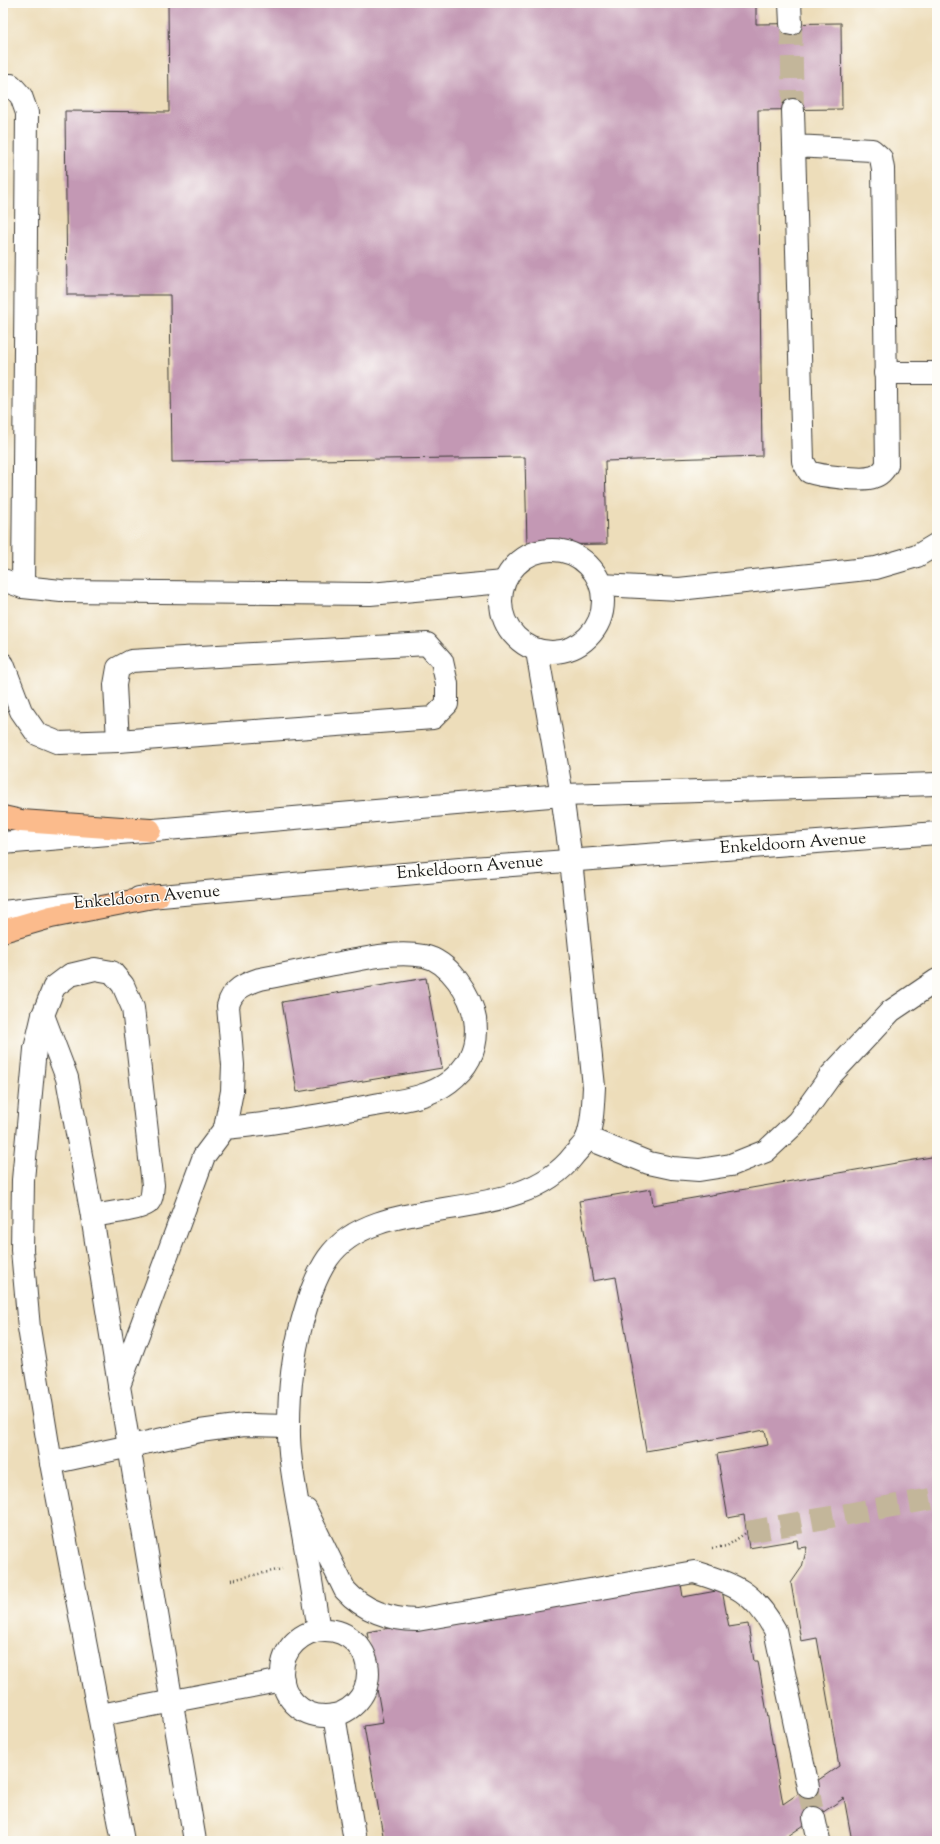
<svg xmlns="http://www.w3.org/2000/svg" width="940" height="1844" viewBox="0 0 940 1844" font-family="'Sorts Mill Goudy',serif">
  <rect width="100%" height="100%" fill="#fdfcf7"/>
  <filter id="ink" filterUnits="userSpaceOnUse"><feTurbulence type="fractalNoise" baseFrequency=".025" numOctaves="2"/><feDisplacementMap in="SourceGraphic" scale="8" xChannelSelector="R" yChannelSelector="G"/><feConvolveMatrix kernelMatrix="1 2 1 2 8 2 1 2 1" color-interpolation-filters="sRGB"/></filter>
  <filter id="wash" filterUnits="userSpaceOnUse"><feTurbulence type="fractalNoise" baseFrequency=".012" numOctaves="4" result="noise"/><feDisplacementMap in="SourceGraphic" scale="16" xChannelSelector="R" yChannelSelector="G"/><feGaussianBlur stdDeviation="0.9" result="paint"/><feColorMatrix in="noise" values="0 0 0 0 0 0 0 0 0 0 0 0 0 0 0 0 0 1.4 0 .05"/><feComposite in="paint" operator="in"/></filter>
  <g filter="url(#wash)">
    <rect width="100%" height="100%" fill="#edddba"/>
    <g id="blocks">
      <g fill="#c398b4">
        <path d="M 168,3 L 756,3 L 756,24 L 841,23 L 842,109 L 758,110 L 762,456 L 605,461 L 607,544 L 527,545 L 525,457 L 172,462 L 170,295 L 67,295 L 65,111 L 169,112 Z"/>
        <path d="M 426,978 L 442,1068 L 297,1092 L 282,1002 Z"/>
        <path d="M 937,1156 L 937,1841 L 852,1841 L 844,1798 L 788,1836 L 789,1841 L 384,1841 L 364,1726 L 383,1723 L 367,1632 L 680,1578 L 683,1597 L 722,1590 L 729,1627 L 748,1624 L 754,1661 L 758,1661 L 783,1804 L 839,1766 L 817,1638 L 801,1641 L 791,1583 L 802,1567 L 807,1547 L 798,1548 L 797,1540 L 749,1548 L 744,1515 L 728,1518 L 717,1454 L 768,1445 L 765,1430 L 646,1451 L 616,1277 L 593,1281 L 579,1201 L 651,1189 L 653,1205 Z"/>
      </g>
    </g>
  </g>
  <g filter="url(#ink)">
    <use href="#blocks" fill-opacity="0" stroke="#3b3934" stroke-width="1"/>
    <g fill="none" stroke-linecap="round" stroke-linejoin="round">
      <g stroke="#c3b69a" stroke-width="22" stroke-dasharray="22 11" stroke-linecap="butt">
        <path d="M 791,24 L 793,110"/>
        <path d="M 747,1532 L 937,1498"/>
        <path d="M 808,1787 L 814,1818"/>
      </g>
      <g stroke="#3b3934" stroke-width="24">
        <g id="minor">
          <path d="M 790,3 L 791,24"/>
          <path d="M 3,85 L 11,85 L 21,96 L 27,113 L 23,587"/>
          <path d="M 793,110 L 803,461 L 809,472 C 820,476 863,481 873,477 C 880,475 883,471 887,465 L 883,169 L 881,158 L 872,150 L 794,146"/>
          <path d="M 885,373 L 937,373"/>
          <circle cx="552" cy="601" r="51"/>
          <path d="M 3,580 L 23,587 L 61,591 L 370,594 L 503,582"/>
          <path d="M 601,585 L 679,589 L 876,568 L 917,556 L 937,544"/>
          <path d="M 3,664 L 21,711 L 37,734 L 59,743 L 118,741 L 433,718 L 447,704 L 447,684 L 442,661 L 427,644 L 131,661 L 118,668 L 115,685 L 118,741"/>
          <path d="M 3,843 L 562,795 L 937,784"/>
          <path d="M 139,898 L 460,869 L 937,833"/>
          <path d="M 3,912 L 75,904"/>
          <path d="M 43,1015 L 67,1078 L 92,1216"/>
          <path d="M 587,1138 L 649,1163 L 672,1168 L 699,1170 L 731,1165 L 766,1151 L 798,1121 L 831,1075 L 891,1011 L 937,980"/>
          <path d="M 119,1385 L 92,1216 C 106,1213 137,1211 148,1203 C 153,1198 152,1191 153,1185 L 133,1008 L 123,985 L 112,972 L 95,969 L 70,975 L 54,987 L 43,1015 L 35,1049 L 23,1180 L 22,1250 L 29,1328 L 51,1463 L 123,1841"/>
          <path d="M 51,1463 L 200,1431 L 244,1425 L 289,1426"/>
          <path d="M 306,1510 L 345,1590 C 363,1610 390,1620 417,1620 L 694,1572 C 735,1584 754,1592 775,1630 L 808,1787"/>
          <path d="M 319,1630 C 313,1593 307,1555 300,1518 C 295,1487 288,1455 289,1424 C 289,1390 293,1355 302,1322 C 308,1300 315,1277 328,1258 C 377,1188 517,1230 574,1155 C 578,1150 585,1144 587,1138 C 593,1123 593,1103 594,1087 L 571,860 L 562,795 L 537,651"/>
          <circle cx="325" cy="1673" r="43"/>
          <path d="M 100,1715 L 283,1680"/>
          <path d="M 334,1715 L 355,1841"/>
          <path d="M 814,1818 L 819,1841"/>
          <path d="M 195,1841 L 119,1386 L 204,1156 L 225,1128 L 232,1091 L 233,1065 L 228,1006 C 232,989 245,984 260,979 C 286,974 313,968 340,963 C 367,958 396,951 424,956 C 449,961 471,995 475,1019 C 479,1045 470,1066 449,1082 C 427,1099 395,1101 369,1106 C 321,1115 273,1124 225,1128"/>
        </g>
      </g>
      <g stroke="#3b3934" stroke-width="24">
        <g id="major">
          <path d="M 3,817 L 21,821 L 150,830"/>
          <path d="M 3,931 L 51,917 L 158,896"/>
        </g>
      </g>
      <g stroke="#3b3934" stroke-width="2.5" stroke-dasharray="1 3" stroke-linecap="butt">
        <path d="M 712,1548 L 727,1546 L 747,1532"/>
        <path d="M 231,1580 L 282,1569"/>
      </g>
      <use href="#minor" stroke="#fff" stroke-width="22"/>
      <use href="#major" stroke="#fbbb8c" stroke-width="22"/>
    </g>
  </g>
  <g text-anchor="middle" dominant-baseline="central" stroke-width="3" stroke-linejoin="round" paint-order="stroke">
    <g font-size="17" fill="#1c1c1c" stroke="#fdfcf7">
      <text transform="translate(793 844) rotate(-4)">Enkeldoorn Avenue</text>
      <text transform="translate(470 868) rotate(-5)">Enkeldoorn Avenue</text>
      <text transform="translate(147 898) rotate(-5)">Enkeldoorn Avenue</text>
    </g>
  </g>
  <rect width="940" height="1844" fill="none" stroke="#fdfcf7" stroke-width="16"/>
</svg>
